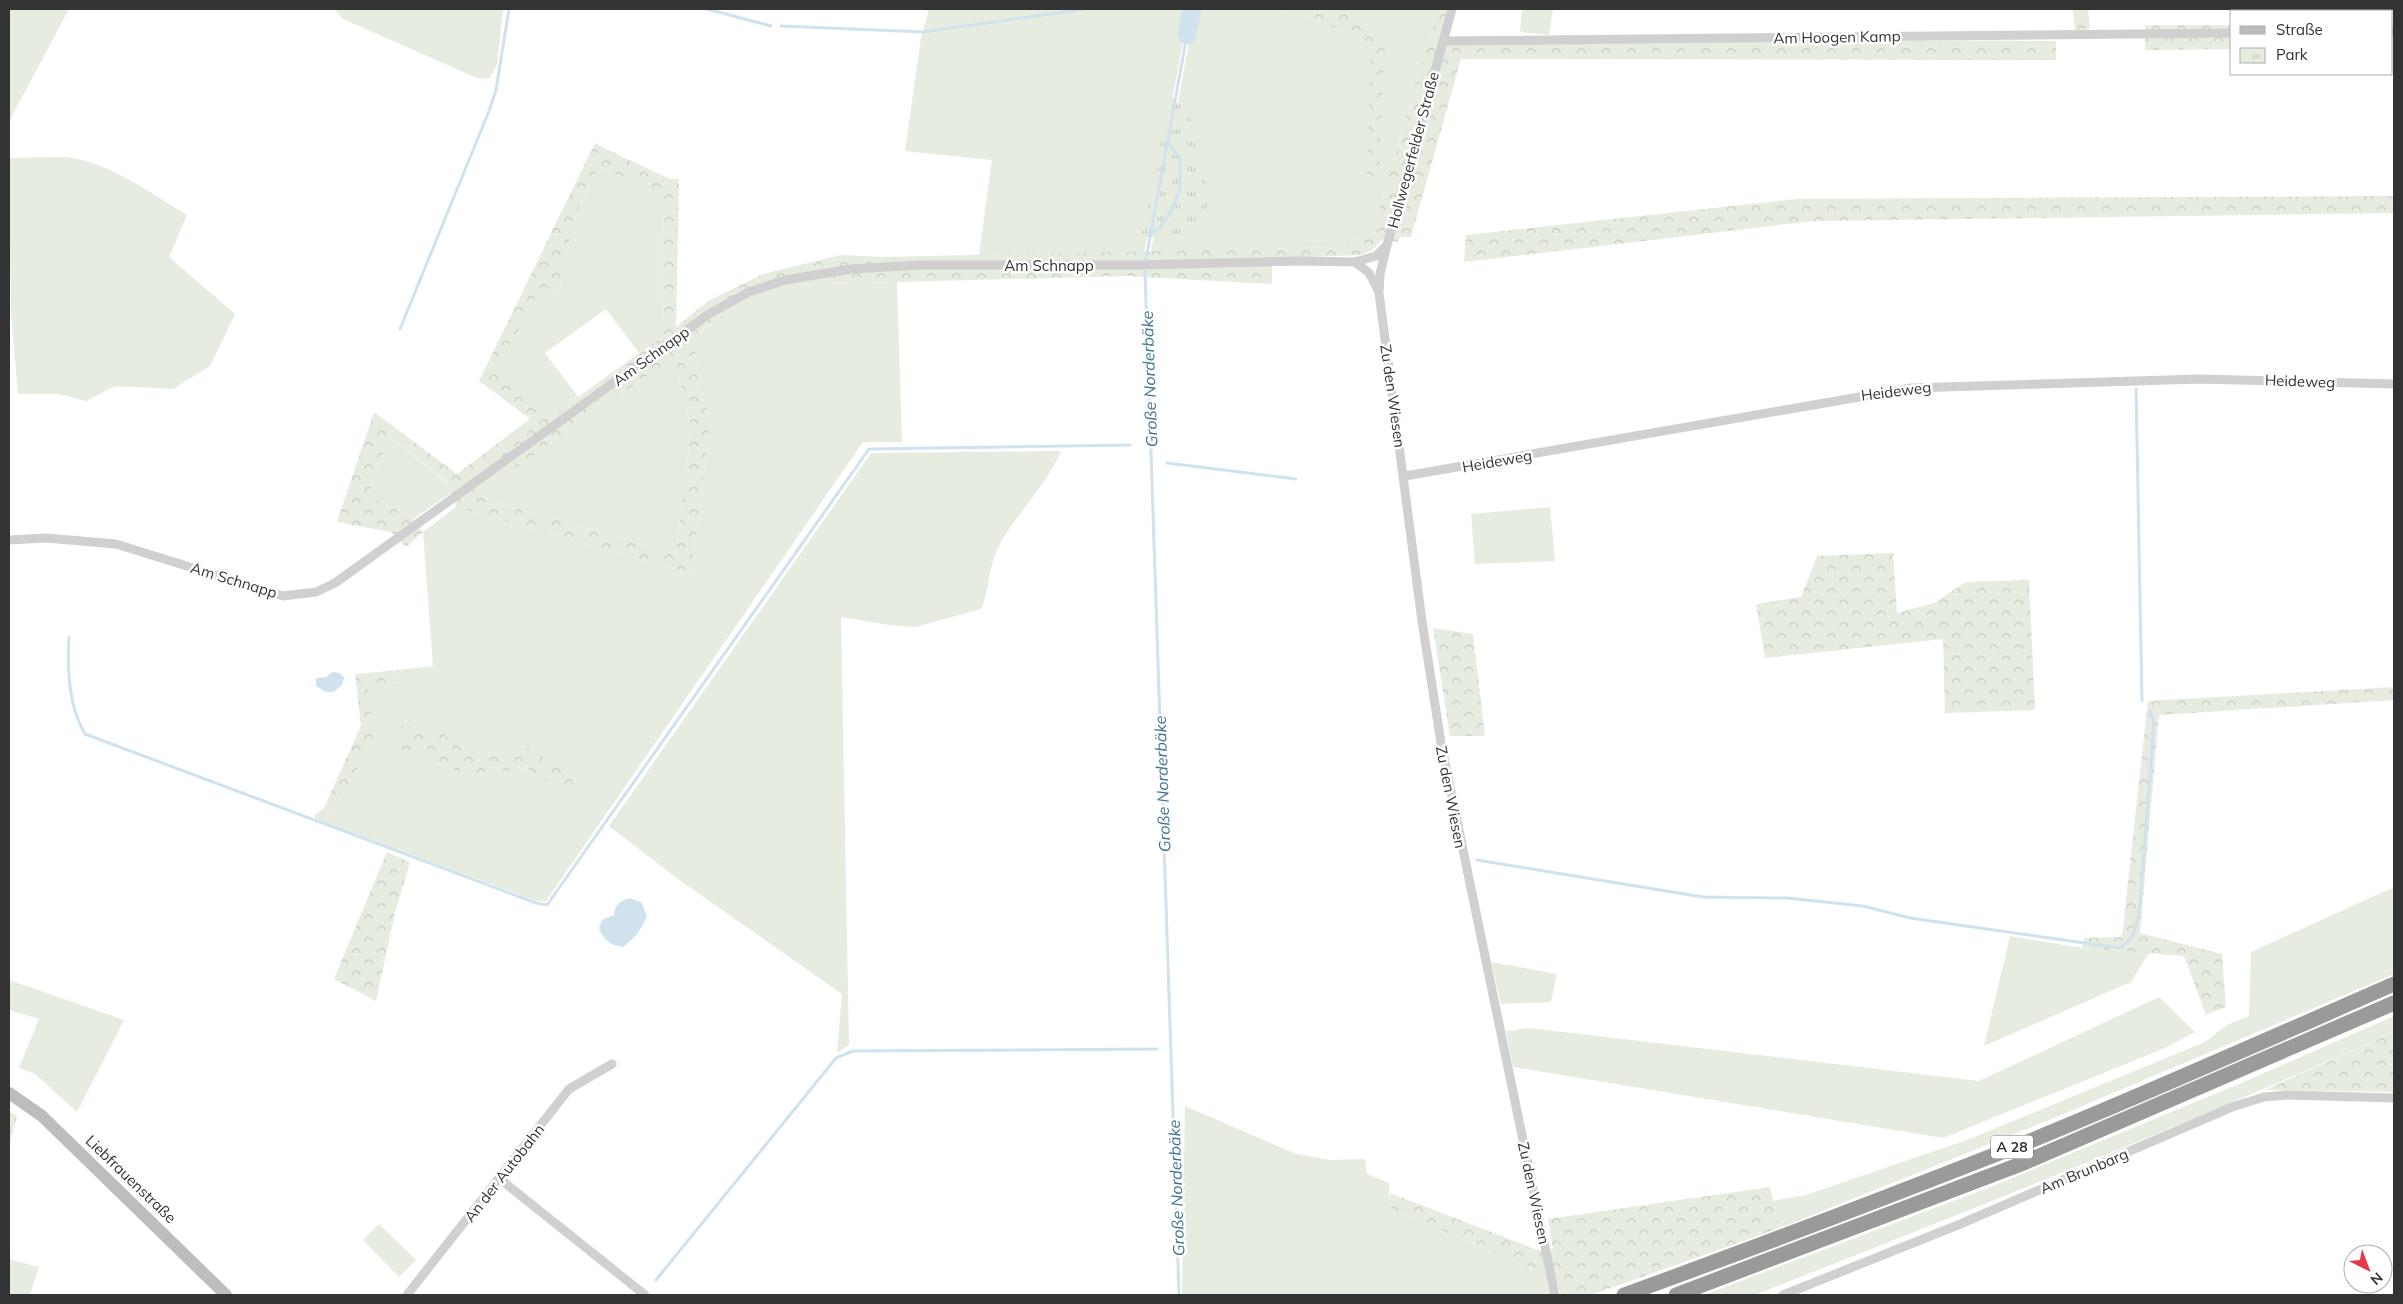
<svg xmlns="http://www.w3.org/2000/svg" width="2403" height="1304" viewBox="0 0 2403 1304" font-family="Mulish,sans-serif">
  <defs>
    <pattern id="forest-crowns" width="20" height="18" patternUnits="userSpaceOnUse" patternTransform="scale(1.25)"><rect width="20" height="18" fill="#e6ecdf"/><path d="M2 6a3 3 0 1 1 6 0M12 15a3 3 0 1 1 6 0" fill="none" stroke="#c6cbc0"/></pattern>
    <pattern id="park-tufts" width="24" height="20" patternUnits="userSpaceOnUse" patternTransform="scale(1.25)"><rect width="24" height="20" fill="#e6ecdf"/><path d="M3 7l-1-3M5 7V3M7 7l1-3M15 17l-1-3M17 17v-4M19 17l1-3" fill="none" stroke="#c6cbc0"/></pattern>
  </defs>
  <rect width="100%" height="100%" fill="#fff"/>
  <g fill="#e6ecdf" fill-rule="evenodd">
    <path d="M 9,9 L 69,9 L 12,116 L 9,125 Z"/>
    <path d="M 334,9 L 503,9 L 497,65 L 489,79 L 477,78 L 343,19 Z"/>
    <path d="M 929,9 L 1189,9 L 1144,252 L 979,255 L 992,160 L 905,151 L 921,38 Z"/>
    <path d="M 1195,9 L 1272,9 L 1319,20 L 1371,47 L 1368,181 L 1385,34 L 1337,9 L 1438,9 L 1378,212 L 1361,237 L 1336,247 L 1151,252 Z"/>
    <path d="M 1522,9 L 1553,9 L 1549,35 L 1520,32 Z"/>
    <path d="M 66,157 C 111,163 148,192 187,215 L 169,257 L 235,314 L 210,366 L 173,389 L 115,386 L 86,401 L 59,394 L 18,394 L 11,313 L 9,158 Z"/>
    <path d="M 631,161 L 640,165 L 640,178 L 664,199 L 663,336 L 639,353 L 606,309 L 545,353 L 578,397 L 553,416 L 498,369 L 542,287 L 559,294 L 574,219 L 599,166 L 627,180 Z"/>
    <path d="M 897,282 L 902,442 L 863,442 L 546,901 L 536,901 L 315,819 L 315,815 L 324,808 L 332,813 L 373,741 L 367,686 L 400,682 L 399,670 L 433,666 L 423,532 L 456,507 L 691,574 L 710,426 L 692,336 L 749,297 L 786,285 ZM 442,733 L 476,758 L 528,749 L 550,781 L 529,769 L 467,774 L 399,750 Z"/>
    <path d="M 674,358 L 691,428 L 676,554 L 485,499 L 483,490 Z"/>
    <path d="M 389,436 L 447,483 L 451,493 L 413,519 L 369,494 Z"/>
    <path d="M 1061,451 C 1046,487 1017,512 999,546 C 988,566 990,589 981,609 L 916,627 L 889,625 L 841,617 L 849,1045 L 837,1053 L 842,994 L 678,879 L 609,826 L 871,453 Z"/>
    <path d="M 1550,507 L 1555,561 L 1475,564 L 1471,514 Z"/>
    <path d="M 2394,887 L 2394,974 L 2054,1118 L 1780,1228 L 1773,1201 L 1806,1195 L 1967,1140 L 2205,1042 L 2227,1025 L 2249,1016 L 2251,952 Z"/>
    <path d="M 2010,936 L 2082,948 L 2149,953 L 2131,982 L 1984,1046 Z"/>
    <path d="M 1491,962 L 1557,974 L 1551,1002 L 1501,1004 Z"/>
    <path d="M 9,980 L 124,1020 L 77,1112 L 35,1074 L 19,1068 L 39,1019 L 9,1010 Z"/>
    <path d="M 2159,997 L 2195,1032 L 2165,1048 L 1943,1138 L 1513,1067 L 1506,1031 L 1529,1028 L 1979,1081 Z"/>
    <path d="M 2394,1016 L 2394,1032 C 2184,1126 1969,1210 1755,1295 L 1704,1295 L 1988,1188 L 2246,1081 Z"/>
    <path d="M 1185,1106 L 1296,1154 L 1330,1160 L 1365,1159 L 1367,1174 L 1389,1183 L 1389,1208 L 1547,1275 L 1550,1295 L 1182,1295 Z"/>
    <path d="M 379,1224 L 416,1260 L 399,1277 L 363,1240 Z"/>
    <path d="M 9,1259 L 39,1267 L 30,1295 L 9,1295 Z"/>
  </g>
  <g fill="url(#forest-crowns)" fill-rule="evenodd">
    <path d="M 1272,9 L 1337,9 L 1385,34 L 1379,180 L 1367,181 L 1371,47 L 1319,20 Z"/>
    <path d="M 1438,9 L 1448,9 L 1446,45 L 1820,40 L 2056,41 L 2056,60 L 1461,59 L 1411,237 L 1400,237 L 1398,242 L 1383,239 L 1371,251 L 1359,255 L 1275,258 L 1272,267 L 1272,284 L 1124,276 L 786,285 L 749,297 L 692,336 L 710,426 L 691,574 L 456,507 L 447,482 L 389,436 L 369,494 L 413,519 L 423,532 L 406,547 L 391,532 L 337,522 L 374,412 L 457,474 L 530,419 L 479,381 L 595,143 L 631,161 L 627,180 L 599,166 L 574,219 L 559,294 L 542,287 L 498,369 L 553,415 L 663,336 L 664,200 L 640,178 L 640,165 L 670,179 L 679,179 L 676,327 L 708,301 L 763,274 L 841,255 L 883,257 L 1336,247 L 1361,237 L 1378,212 ZM 674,358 L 691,428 L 676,554 L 485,499 L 483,490 Z"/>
    <path d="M 2073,9 L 2088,9 L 2090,29 L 2075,30 Z"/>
    <path d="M 2145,25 L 2232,25 L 2232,49 L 2145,50 Z"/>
    <path d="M 2394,196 L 2394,213 L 1813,221 L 1464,262 L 1466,235 L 1797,199 Z"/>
    <path d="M 1893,553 L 1897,613 L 1934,603 L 1966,582 L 2029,580 L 2035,710 L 1945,713 L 1943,639 L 1765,658 L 1756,604 L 1801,597 L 1817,556 Z"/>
    <path d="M 1433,628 L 1473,634 L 1485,736 L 1450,736 Z"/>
    <path d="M 399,670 L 400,682 L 368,686 L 373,741 L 332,813 L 324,808 L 361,726 L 355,674 Z"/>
    <path d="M 2394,687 L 2394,700 L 2159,715 L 2140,933 L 2222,954 L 2226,1007 L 2206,1015 L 2184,956 L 2082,948 L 2084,938 L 2122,937 L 2148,701 Z"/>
    <path d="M 400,725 L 442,733 L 476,758 L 528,748 L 581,783 L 571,797 L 529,769 L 467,774 L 399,750 Z"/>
    <path d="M 387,852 L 410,862 L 395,913 L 376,1001 L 334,979 Z"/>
    <path d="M 2394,1032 L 2394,1092 L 2265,1090 Z"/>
    <path d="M 9,1111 L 17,1116 L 9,1147 Z"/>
    <path d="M 1770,1187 L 1780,1228 L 1591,1295 L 1561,1295 L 1556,1276 L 1547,1275 L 1389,1208 L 1390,1193 L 1540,1251 L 1553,1249 L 1548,1219 Z"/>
  </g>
  <path fill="url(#park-tufts)" d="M 1170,95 L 1190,116 L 1209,195 L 1205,216 L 1187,233 L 1166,237 L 1142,237 Z"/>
  <g fill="#cfe2ee">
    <path d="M 333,672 L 339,673 L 344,677 L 342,685 L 333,692 L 326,692 L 316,686 L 316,678 L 326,677 Z"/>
    <path d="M 629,898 L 641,902 L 647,916 C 641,930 635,938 623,947 C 609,945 604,940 599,928 L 602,920 L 614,915 C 615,905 620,901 629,898 Z"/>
  </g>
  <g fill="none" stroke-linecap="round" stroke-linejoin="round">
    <g stroke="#cfe2ee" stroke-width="3">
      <path d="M 707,9 L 771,26"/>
      <path d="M 781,26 L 923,32 L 1085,9"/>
      <path d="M 1149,235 L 1158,229 L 1170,214 L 1180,189 L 1180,159 L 1167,141"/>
      <path d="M 1146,259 L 1187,35"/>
      <path d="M 1145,272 L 1179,1295"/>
      <path d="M 400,329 L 489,111 L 496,90 L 509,9"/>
      <path d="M 2136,389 L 2142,701"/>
      <path d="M 1167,463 L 1296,479"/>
      <path d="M 69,637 C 67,668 69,707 85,734 L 536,903 L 547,905 L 869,449 L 1130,445"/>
      <path d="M 1477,860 L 1703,897 L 1787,898 L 1863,906 L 1910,918 L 2120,948 C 2137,937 2137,922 2140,903 L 2154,723 L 2150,711"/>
      <path d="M 656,1280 L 836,1058 L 853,1051 L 1157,1049"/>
    </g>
    <path stroke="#cfe2ee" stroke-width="19" d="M 1187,35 L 1192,9"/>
    <g stroke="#d0d0d0" stroke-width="9">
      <path d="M 1452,9 L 1387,245 L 1380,274 L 1379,293 L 1422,621 L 1441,743 L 1555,1295"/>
      <path d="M 2392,31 L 2394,31"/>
      <path d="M 1443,41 L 2232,33"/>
      <path d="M 1355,262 L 1369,273 L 1378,290"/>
      <path d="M 1405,476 L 1911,388 L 2199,379 L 2394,384"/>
      <path d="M 9,540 L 46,538 L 116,544 L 283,596 L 316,592 L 335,583 L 709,314 L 749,292 L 785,280 L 851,269 L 921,265 L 1139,265 L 1299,261 L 1355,262 L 1376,256 L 1387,245"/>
      <path d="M 500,1179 L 645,1295"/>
      <path d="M 407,1295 L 569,1089 L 612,1064"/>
      <path d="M 1783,1295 L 1958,1225 L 2232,1107 L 2264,1097 L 2287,1095 L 2394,1098"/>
    </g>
    <path stroke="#bdbdbd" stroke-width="12" d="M 9,1093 L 42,1116 L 226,1295"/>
    <g stroke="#9a9a9a" stroke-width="15">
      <path d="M 1624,1295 C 1760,1246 1895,1194 2030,1141 C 2152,1091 2273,1037 2394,984"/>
      <path d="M 1676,1295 L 2021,1164 L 2394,1003"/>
    </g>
  </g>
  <g text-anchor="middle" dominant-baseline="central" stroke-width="5" stroke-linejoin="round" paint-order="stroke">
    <rect fill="#fff" stroke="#707070" stroke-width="1" x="1991" y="1135.5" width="42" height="23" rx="4"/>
    <g font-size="14" font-weight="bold" fill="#333">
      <text x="2012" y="1147">A 28</text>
    </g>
    <g font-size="15" fill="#333" stroke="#fff">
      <text transform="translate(1837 37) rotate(-1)">Am Hoogen Kamp</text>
      <text transform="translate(1413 150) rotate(-75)">Hollwegerfelder Straße</text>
      <text x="1049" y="265">Am Schnapp</text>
      <text transform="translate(651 356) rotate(-36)">Am Schnapp</text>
      <text transform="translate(2300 381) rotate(2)">Heideweg</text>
      <text transform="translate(1896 391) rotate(-7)">Heideweg</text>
      <text transform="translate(1393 396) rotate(82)">Zu den Wiesen</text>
      <text transform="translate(1497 461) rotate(-10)">Heideweg</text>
      <text transform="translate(234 580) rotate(17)">Am Schnapp</text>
      <text transform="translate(1451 797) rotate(79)">Zu den Wiesen</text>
      <text transform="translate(2084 1171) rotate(-23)">Am Brunbarg</text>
      <text transform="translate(504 1173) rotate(-52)">An der Autobahn</text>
      <text transform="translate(131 1179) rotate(44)">Liebfrauenstraße</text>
      <text transform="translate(1534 1193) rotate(78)">Zu den Wiesen</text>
    </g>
    <g font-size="16" font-style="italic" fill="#3f7597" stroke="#fff">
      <text transform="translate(1149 379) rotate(-92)">Große Norderbäke</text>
      <text transform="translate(1162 784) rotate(-92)">Große Norderbäke</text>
      <text transform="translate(1176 1188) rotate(-92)">Große Norderbäke</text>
    </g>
  </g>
  <rect width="2403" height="1304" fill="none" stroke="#333333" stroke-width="20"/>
  <rect x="2230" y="10" width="162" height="65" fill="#ffffff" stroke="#adadad"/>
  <rect x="2240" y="26" width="25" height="8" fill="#bdbdbd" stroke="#adadad"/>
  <text x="2276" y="35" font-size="15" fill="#333333">Straße</text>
  <rect x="2240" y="48" width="25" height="15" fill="url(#park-tufts)" stroke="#adadad"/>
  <text x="2276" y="60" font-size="15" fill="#333333">Park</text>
  <g transform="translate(2368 1269) rotate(138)"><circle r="24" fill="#ffffff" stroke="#adadad"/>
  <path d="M0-4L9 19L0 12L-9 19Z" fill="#e63946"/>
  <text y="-8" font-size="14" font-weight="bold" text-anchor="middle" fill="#333333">N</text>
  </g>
</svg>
